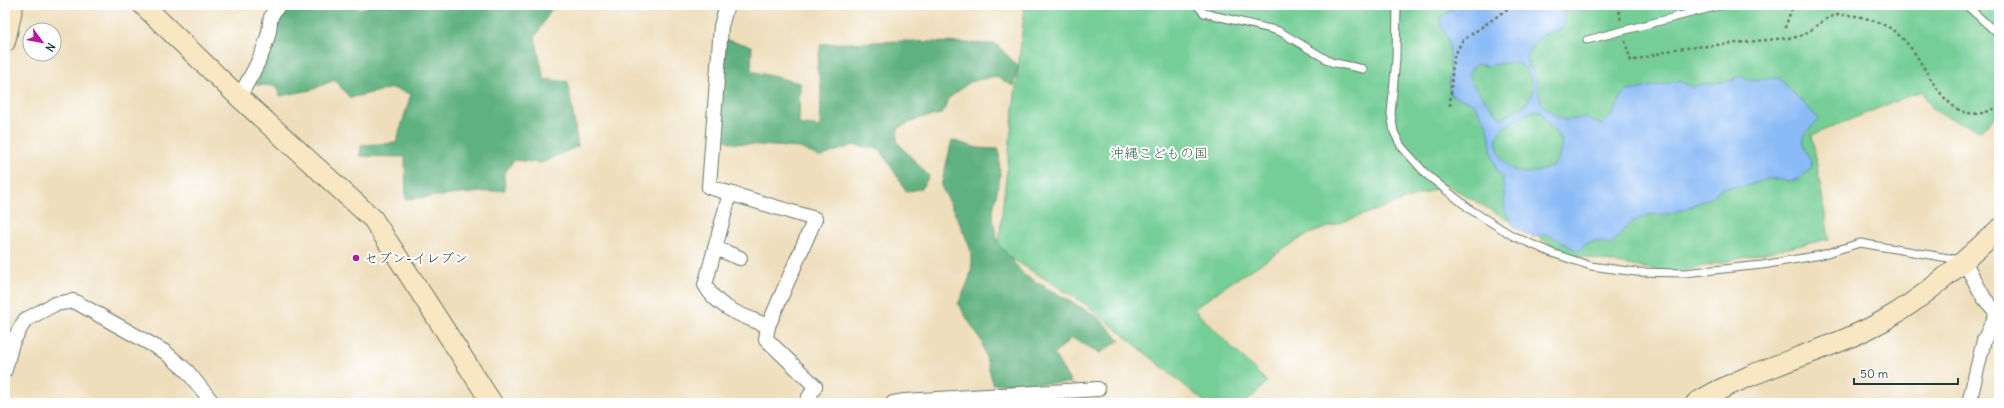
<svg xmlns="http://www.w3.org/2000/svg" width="2004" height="408" viewBox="0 0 2004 408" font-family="Delius,'Klee One',sans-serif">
  <rect width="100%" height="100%" fill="#fff"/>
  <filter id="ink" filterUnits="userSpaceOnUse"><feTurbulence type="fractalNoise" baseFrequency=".025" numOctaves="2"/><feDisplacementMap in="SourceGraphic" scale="8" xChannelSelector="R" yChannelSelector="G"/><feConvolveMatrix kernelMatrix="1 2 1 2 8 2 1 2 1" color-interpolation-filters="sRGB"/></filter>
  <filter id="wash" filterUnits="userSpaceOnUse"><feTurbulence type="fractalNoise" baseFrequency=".012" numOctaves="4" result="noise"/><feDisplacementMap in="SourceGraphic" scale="16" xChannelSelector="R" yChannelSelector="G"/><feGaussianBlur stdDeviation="0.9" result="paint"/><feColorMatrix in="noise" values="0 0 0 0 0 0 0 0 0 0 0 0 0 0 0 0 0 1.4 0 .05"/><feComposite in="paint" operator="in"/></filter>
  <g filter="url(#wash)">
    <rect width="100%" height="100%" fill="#eedebc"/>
    <path fill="#74ce96" stroke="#4a8665" d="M 1025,5 L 1999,5 L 1999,114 L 1979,131 L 1935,111 L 1921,91 L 1812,135 L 1829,239 L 1672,273 L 1568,254 L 1447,185 L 1306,235 L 1224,287 L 1194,309 L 1267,382 L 1246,403 L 1206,403 L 1087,305 L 998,250 Z"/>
    <g fill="#5fb17f" stroke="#3f775a">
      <path d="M 289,5 L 353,5 L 359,9 L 373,5 L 554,5 L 535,37 L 544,79 L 568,82 L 578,146 L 541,163 L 514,160 L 504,174 L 505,190 L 406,199 L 405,157 L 360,156 L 361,145 L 396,143 L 411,94 L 392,88 L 350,98 L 335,80 L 311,90 L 280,96 L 277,86 L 256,85 L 266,57 L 276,20 Z"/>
      <path d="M 726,40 L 752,46 L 751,71 L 800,83 L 799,124 L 820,127 L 821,85 L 817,68 L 821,44 L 903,41 L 996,44 L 1018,66 L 1013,86 L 995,76 L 970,82 L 949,98 L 942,114 L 921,118 L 898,128 L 897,142 L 929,176 L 922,188 L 907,192 L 880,149 L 853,145 L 820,157 L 800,148 L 732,143 L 717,136 Z"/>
      <path d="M 952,140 L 977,148 L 999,149 L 1000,177 L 992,215 L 998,243 L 1024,275 L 1098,317 L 1120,340 L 1100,353 L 1072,338 L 1054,354 L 1071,383 L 993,384 L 982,342 L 958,304 C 965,289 973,275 972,257 C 972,246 948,199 941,186 Z"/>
    </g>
    <path fill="#8bbbf6" stroke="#557c95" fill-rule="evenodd" d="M 1456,5 L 1567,5 L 1563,11 L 1565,26 C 1544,36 1534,35 1526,60 L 1536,78 L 1541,103 L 1551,113 L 1564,120 L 1586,118 L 1601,125 L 1614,113 L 1624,92 L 1680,81 L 1692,87 L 1734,80 L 1735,77 L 1745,77 L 1747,80 L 1779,78 L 1819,119 C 1810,128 1798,137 1806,152 C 1809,159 1812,161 1811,169 L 1797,180 L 1787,181 L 1770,178 L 1747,186 L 1721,188 L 1712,197 L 1685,209 L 1669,214 L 1648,215 L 1632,222 L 1610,245 L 1601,241 L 1587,243 L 1579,251 C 1563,245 1551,229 1535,237 L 1524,233 L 1514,226 L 1505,211 L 1503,178 L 1496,168 L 1491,151 L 1490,138 L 1487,125 L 1479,112 L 1473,103 L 1451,95 C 1446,77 1453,60 1448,39 C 1445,29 1440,30 1440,17 L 1451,11 ZM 1510,62 C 1527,64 1529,74 1534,89 L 1526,104 L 1502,119 C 1496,113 1470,83 1469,77 C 1468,72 1473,67 1476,64 L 1487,66 ZM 1534,110 L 1541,111 L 1548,124 L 1562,139 C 1561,146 1561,157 1556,163 C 1554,166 1546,169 1543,170 C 1533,173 1525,175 1516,171 C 1503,166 1491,143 1500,131 C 1504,126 1527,115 1534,110 Z"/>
  </g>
  <g filter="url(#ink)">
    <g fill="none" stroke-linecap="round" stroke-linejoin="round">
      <g stroke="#677564" stroke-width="9">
        <g id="lane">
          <path d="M 1197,5 L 1204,13 L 1279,31 L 1331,62 L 1363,69"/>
          <path d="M 1397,5 L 1396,59 L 1391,114 L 1394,132 L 1401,146 L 1426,174 L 1471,210 L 1513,236 L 1552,253 L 1591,266 L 1636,272 L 1684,273 L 1762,265 L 1821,255 L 1860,243 L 1960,260"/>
          <path d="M 1966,5 L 1999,35"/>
          <path d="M 1587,40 L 1722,5"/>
        </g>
      </g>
      <g stroke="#677564" stroke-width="16">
        <g id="street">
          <path d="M 727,5 L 721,26 L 709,187 L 815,219 L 768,326 L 766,339 L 815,386 L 806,403"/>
          <path d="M 239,97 C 250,78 261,59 267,39 C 273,22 265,21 279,5"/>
          <path d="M 730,193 L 705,285 C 718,309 744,316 768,326"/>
          <path d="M 715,248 L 740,258"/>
          <path d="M 1964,261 L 1984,298 L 1997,313"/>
          <path d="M 5,370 L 12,343 L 25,320 L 55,304 L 74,301 L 165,352 L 187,371 L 213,403"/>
          <path d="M 893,403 L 905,401 L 1098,389"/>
          <path d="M 1969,403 L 1984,340 L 1999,310"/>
        </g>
      </g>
      <g stroke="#677564" stroke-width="22">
        <g id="secondary">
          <path d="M 143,5 L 239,97 L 373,219 L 492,403"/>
          <path d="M 5,42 L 13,5"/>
          <path d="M 1696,403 C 1754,367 1823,354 1883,321 C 1926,297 1963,262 1999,229"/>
        </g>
      </g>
      <g stroke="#677564" stroke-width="2.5" stroke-dasharray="3 3" stroke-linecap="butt">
        <path d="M 1618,5 L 1621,22"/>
        <path d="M 1859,5 L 1871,7"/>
        <path d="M 1785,28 L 1793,5"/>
        <path d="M 1625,41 L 1631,61 L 1676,49 L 1797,37 C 1813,32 1824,15 1840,15 C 1856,14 1880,21 1893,30 C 1902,37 1913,49 1919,60 C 1938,90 1957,131 1999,106"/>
        <path d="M 1450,106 L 1453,59 L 1462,41 L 1513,5"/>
      </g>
      <use href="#lane" stroke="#fff" stroke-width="7"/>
      <use href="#street" stroke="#fff" stroke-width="14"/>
      <use href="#secondary" stroke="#f9e7c3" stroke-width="20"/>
    </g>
  </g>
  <circle fill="#b5179e" stroke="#fff" stroke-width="1.5" cx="356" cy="258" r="4"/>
  <g text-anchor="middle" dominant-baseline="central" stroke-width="4" stroke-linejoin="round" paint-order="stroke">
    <g font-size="14" fill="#34614c" stroke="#fff">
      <text x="1159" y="153">沖縄こどもの国</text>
    </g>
    <g font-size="14" fill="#1f3d34" stroke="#fff" text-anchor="start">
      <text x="364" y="258">セブン-イレブン</text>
    </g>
  </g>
  <rect width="2004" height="408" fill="none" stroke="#fff" stroke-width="20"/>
  <g transform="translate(42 42) rotate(122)"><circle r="19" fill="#ffffff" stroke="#a5b1ae"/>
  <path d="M0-3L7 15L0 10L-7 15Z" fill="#b5179e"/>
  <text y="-6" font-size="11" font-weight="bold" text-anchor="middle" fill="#1f3d34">N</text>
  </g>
  <path d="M1854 378v6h104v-6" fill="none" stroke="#1f3d34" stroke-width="2"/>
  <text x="1860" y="378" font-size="12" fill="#1f3d34" stroke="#ffffff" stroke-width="3" paint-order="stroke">50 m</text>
</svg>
